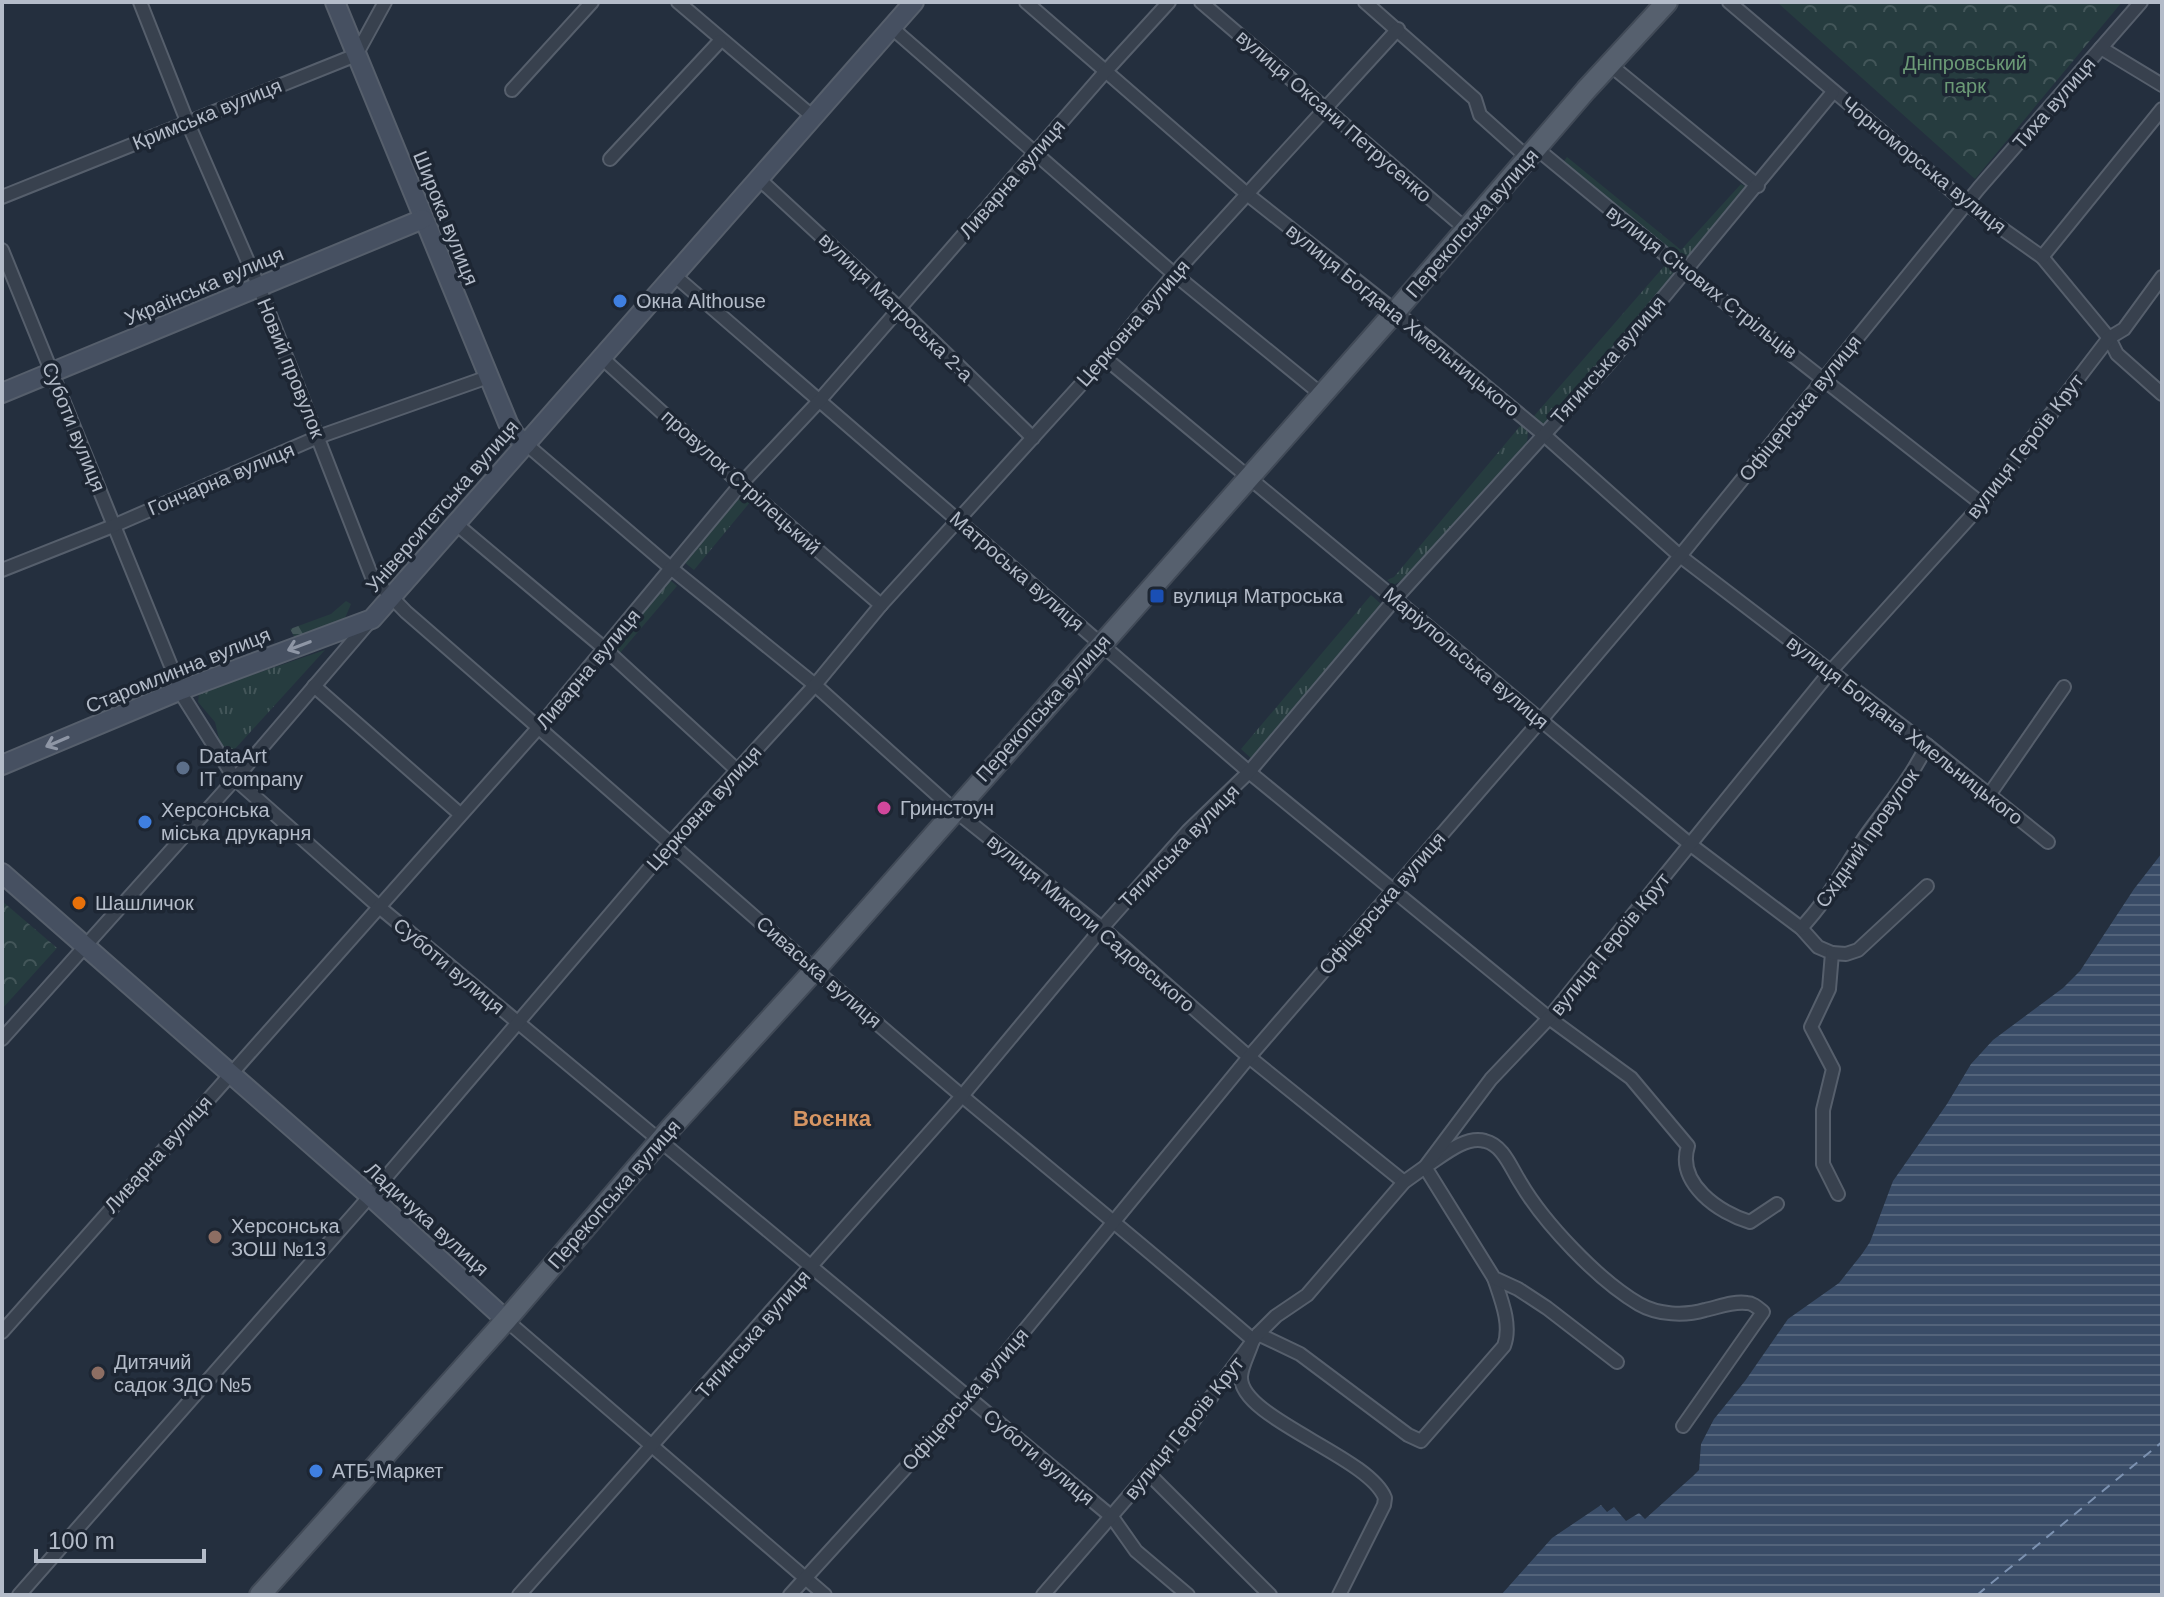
<svg xmlns="http://www.w3.org/2000/svg" width="2164" height="1597" viewBox="0 0 2164 1597" font-family="Helvetica,sans-serif">
  <defs>
    <pattern id="grass-tufts" width="24" height="20" patternUnits="userSpaceOnUse" patternTransform="scale(2)"><rect width="24" height="20" fill="#263c3f"/><path d="M3 7l-1-3M5 7V3M7 7l1-3M15 17l-1-3M17 17v-4M19 17l1-3" fill="none" stroke="#435659"/></pattern>
    <pattern id="forest-firs" width="22" height="20" patternUnits="userSpaceOnUse" patternTransform="scale(2)"><rect width="22" height="20" fill="#263c3f"/><path d="M5 1l3.5 6h-7zM16 11l3.5 6h-7z" fill="#435659"/></pattern>
    <pattern id="park-crowns" width="20" height="18" patternUnits="userSpaceOnUse" patternTransform="scale(2)"><rect width="20" height="18" fill="#263c3f"/><path d="M2 6a3 3 0 1 1 6 0M12 15a3 3 0 1 1 6 0" fill="none" stroke="#435659"/></pattern>
    <pattern id="water-rules" width="6" height="5" patternUnits="userSpaceOnUse" patternTransform="scale(2)"><rect width="6" height="5" fill="#394c67"/><path d="M0 2.5h6" fill="none" stroke="#53647b"/></pattern>
  </defs>
  <rect width="100%" height="100%" fill="#242f3e"/>
  <g fill="url(#grass-tufts)">
    <path d="M 1567,157 L 1681,250 L 1741,184 L 1750,189 L 1691,258 L 1685,261 L 1677,258 L 1562,164 Z"/>
    <path d="M 1666,264 L 1677,273 L 1606,361 L 1544,425 L 1534,416 Z"/>
    <path d="M 1521,425 L 1528,432 L 1527,443 L 1407,578 L 1393,585 L 1387,580 L 1394,577 Z"/>
    <path d="M 741,493 L 751,501 L 694,570 L 684,562 Z"/>
    <path d="M 670,580 L 677,586 L 620,653 L 613,649 Z"/>
    <path d="M 1371,595 L 1381,604 L 1254,761 L 1241,749 Z"/>
    <path d="M 325,650 L 233,751 L 228,753 L 220,743 L 215,722 L 198,702 L 199,693 Z"/>
  </g>
  <path fill="url(#forest-firs)" d="M 346,601 L 351,604 L 345,618 L 295,638 L 290,629 L 331,614 Z"/>
  <g fill="url(#park-crowns)">
    <path d="M 1777,2 L 2122,2 L 1975,179 Z"/>
    <path d="M 2,901 L 57,948 L 2,1009 Z"/>
  </g>
  <path fill="url(#water-rules)" d="M 2162,853 L 2162,1595 L 1501,1595 L 1552,1538 L 1601,1505 L 1607,1512 L 1614,1507 L 1626,1521 L 1639,1513 L 1645,1519 L 1693,1476 L 1699,1470 L 1701,1444 L 1714,1419 L 1745,1381 L 1788,1319 L 1839,1283 L 1862,1254 L 1870,1242 L 1893,1181 L 1947,1104 L 1971,1064 L 1993,1040 L 2063,988 L 2080,971 L 2134,889 Z"/>
  <g fill="none" stroke-linecap="round" stroke-linejoin="round">
    <path stroke="#7c92b1" stroke-width="2" stroke-dasharray="10 8" stroke-linecap="butt" d="M 1977,1595 L 2162,1442"/>
    <g stroke="#565f6c" stroke-width="16">
      <g id="street">
        <path d="M 140,2 L 187,121 L 259,287 L 372,577 L 406,612 C 592,773 774,937 962,1096 C 1059,1177 1157,1257 1253,1340 C 1250,1351 1242,1365 1241,1376 C 1238,1418 1369,1456 1385,1498 L 1384,1505 L 1339,1595"/>
        <path d="M 678,2 L 812,116"/>
        <path d="M 1026,2 L 1247,194 L 1385,303 L 1542,433 L 1680,556 L 1927,745 L 2048,842"/>
        <path d="M 1201,2 L 1467,230"/>
        <path d="M 1365,2 L 1475,99 L 1480,115 L 1528,158"/>
        <path d="M 1729,2 L 1967,204 L 2042,257 L 2109,338 L 2117,354 L 2162,394"/>
        <path d="M 892,28 L 1174,274 L 1321,394"/>
        <path d="M 2101,48 L 2162,85"/>
        <path d="M 1609,64 L 1758,186"/>
        <path d="M 512,90 L 592,2"/>
        <path d="M 1536,148 L 1685,271 L 1982,504"/>
        <path d="M 610,159 L 720,41"/>
        <path d="M 758,178 L 900,309 L 1033,438"/>
        <path d="M 2,197 L 356,55 L 385,2"/>
        <path d="M 2,250 L 184,698 L 235,779 L 378,906 L 1112,1517 L 1136,1551 L 1188,1595"/>
        <path d="M 2042,257 L 2162,109"/>
        <path d="M 674,275 L 1249,772 L 1549,1018 L 1631,1078 L 1688,1146 C 1676,1183 1719,1213 1750,1222 L 1777,1204"/>
        <path d="M 602,358 L 741,484 L 881,605"/>
        <path d="M 1105,358 L 1691,845 L 1801,928 L 1818,947 L 1832,953 L 1829,989 L 1811,1027 L 1833,1069 L 1823,1110 L 1823,1164 L 1838,1194"/>
        <path d="M 526,444 L 672,569 L 815,685 L 953,809 L 1102,928 L 1249,1057 L 1404,1182"/>
        <path d="M 455,523 L 605,649 L 738,771"/>
        <path d="M 2,570 L 113,526 L 318,437 L 488,377"/>
        <path d="M 314,686 L 460,814"/>
        <path d="M 1989,795 L 2064,687"/>
        <path d="M 1801,928 C 1827,901 1844,868 1865,837 C 1887,806 1911,779 1927,745"/>
        <path d="M 1832,953 L 1846,954 L 1858,950 L 1927,886"/>
        <path d="M 2,1039 L 235,779 L 370,621"/>
        <path d="M 506,1320 L 825,1595"/>
        <path d="M 2,1332 L 539,727 L 741,484 L 819,401 L 1105,72 L 1169,2"/>
        <path d="M 1258,1334 L 1300,1354 L 1408,1435 L 1421,1441 L 1504,1346 C 1512,1325 1501,1299 1494,1278"/>
        <path d="M 1617,1362 L 1547,1308 L 1518,1289 L 1494,1278 L 1425,1167 C 1441,1157 1465,1135 1485,1141 C 1503,1145 1511,1168 1520,1182 C 1544,1223 1598,1280 1639,1304 C 1658,1315 1685,1316 1705,1310 C 1719,1307 1733,1301 1747,1303 C 1753,1303 1758,1308 1763,1312 L 1683,1426"/>
        <path d="M 1149,1474 L 1270,1595"/>
        <path d="M 19,1595 L 370,1196 L 671,843 L 815,685 L 881,605 L 1105,358 L 1174,274 L 1398,29"/>
        <path d="M 519,1595 L 962,1096 L 1102,928 L 1188,831 L 1249,772 L 1395,599 L 1610,362 L 1833,92"/>
        <path d="M 790,1595 L 969,1398 L 1249,1057 L 1540,721 L 1680,556 L 1979,188 L 2141,2"/>
        <path d="M 1043,1595 L 1191,1424 L 1258,1334 L 1276,1316 L 1307,1295 L 1404,1182 L 1425,1167 L 1491,1079 L 1549,1018 L 1830,672 L 1982,504 L 2109,338 L 2124,329 L 2162,277"/>
      </g>
    </g>
    <g stroke="#565f6c" stroke-width="22">
      <g id="secondary">
        <path d="M 335,2 L 508,423 L 515,435 L 526,444"/>
        <path d="M 2,393 L 423,219"/>
        <path d="M 2,765 L 181,690 L 372,619 L 914,2"/>
        <path d="M 2,873 L 370,1196 L 506,1320"/>
      </g>
    </g>
    <g stroke="#414a57" stroke-width="24">
      <path id="primary" d="M 260,1595 L 506,1320 L 670,1129 L 822,962 L 1395,312 L 1586,90 L 1667,2"/>
    </g>
    <use href="#street" stroke="#38414e" stroke-width="12"/>
    <use href="#secondary" stroke="#465061" stroke-width="18"/>
    <use href="#primary" stroke="#56606e" stroke-width="20"/>
  </g>
  <defs><path id="oneway-shaft" d="M-6 0H5M1.5-3L5.5 0L1.5 3" fill="none" stroke-width="1.6" stroke-linecap="round" stroke-linejoin="round" transform="scale(2)"/></defs>
  <g stroke="#8e96a5">
    <use href="#oneway-shaft" transform="translate(299 646) rotate(159)"/>
    <use href="#oneway-shaft" transform="translate(57 742) rotate(157)"/>
  </g>
  <g fill="#3f7fe0" stroke="#1d2633" stroke-width="3">
    <circle cx="620" cy="301" r="8"/>
    <circle cx="145" cy="822" r="8"/>
    <circle cx="316" cy="1471" r="8"/>
  </g>
  <rect fill="#1a4fb4" stroke="#1d2633" stroke-width="3" x="1149" y="588" width="16" height="16" rx="4"/>
  <circle fill="#5c6f8a" stroke="#1d2633" stroke-width="3" cx="183" cy="768" r="8"/>
  <circle fill="#d1479c" stroke="#1d2633" stroke-width="3" cx="884" cy="808" r="8"/>
  <circle fill="#e8710a" stroke="#1d2633" stroke-width="3" cx="79" cy="903" r="8"/>
  <g fill="#8d6e63" stroke="#1d2633" stroke-width="3">
    <circle cx="215" cy="1237" r="8"/>
    <circle cx="98" cy="1373" r="8"/>
  </g>
  <g text-anchor="middle" dominant-baseline="central" stroke-width="7" stroke-linejoin="round" paint-order="stroke">
    <g font-size="20" fill="#6b9a76" stroke="#1d2633">
      <text x="1965" y="63">Дніпровський<tspan x="1965" dy="23">парк</tspan></text>
    </g>
    <g font-size="20" fill="#b4bcc9" stroke="#1d2633">
      <text transform="translate(2054 103) rotate(-49)">Тиха вулиця</text>
      <text transform="translate(207 114) rotate(-22)">Кримська вулиця</text>
      <text transform="translate(1334 116) rotate(41)">вулиця Оксани Петрусенко</text>
      <text transform="translate(1924 165) rotate(39)">Чорноморська вулиця</text>
      <text transform="translate(1012 179) rotate(-49)">Ливарна вулиця</text>
      <text transform="translate(446 218) rotate(68)">Широка вулиця</text>
      <text transform="translate(1472 223) rotate(-49)">Перекопська вулиця</text>
      <text transform="translate(1702 282) rotate(38)">вулиця Січових Стрільців</text>
      <text transform="translate(204 286) rotate(-23)">Українська вулиця</text>
      <text transform="translate(896 307) rotate(44)">вулиця Матроська 2-а</text>
      <text transform="translate(1403 320) rotate(39)">вулиця Богдана Хмельницького</text>
      <text transform="translate(1133 323) rotate(-49)">Церковна вулиця</text>
      <text transform="translate(1608 360) rotate(-49)">Тягинська вулиця</text>
      <text transform="translate(291 368) rotate(68)">Новий провулок</text>
      <text transform="translate(1800 408) rotate(-51)">Офіцерська вулиця</text>
      <text transform="translate(74 427) rotate(68)">Суботи вулиця</text>
      <text transform="translate(2025 446) rotate(-52)">вулиця Героїв Крут</text>
      <text transform="translate(221 479) rotate(-23)">Гончарна вулиця</text>
      <text transform="translate(741 482) rotate(42)">провулок Стрілецький</text>
      <text transform="translate(442 506) rotate(-49)">Університетська вулиця</text>
      <text transform="translate(1017 571) rotate(41)">Матроська вулиця</text>
      <text transform="translate(1466 658) rotate(40)">Маріупольська вулиця</text>
      <text transform="translate(588 669) rotate(-50)">Ливарна вулиця</text>
      <text transform="translate(178 670) rotate(-22)">Старомлинна вулиця</text>
      <text transform="translate(1043 708) rotate(-48)">Перекопська вулиця</text>
      <text transform="translate(1905 730) rotate(38)">вулиця Богдана Хмельницького</text>
      <text transform="translate(704 808) rotate(-48)">Церковна вулиця</text>
      <text transform="translate(1867 838) rotate(-55)">Східний провулок</text>
      <text transform="translate(1179 846) rotate(-46)">Тягинська вулиця</text>
      <text transform="translate(1382 903) rotate(-49)">Офіцерська вулиця</text>
      <text transform="translate(1091 923) rotate(40)">вулиця Миколи Садовського</text>
      <text transform="translate(1610 944) rotate(-51)">вулиця Героїв Крут</text>
      <text transform="translate(449 966) rotate(40)">Суботи вулиця</text>
      <text transform="translate(819 972) rotate(41)">Сиваська вулиця</text>
      <text transform="translate(158 1154) rotate(-48)">Ливарна вулиця</text>
      <text transform="translate(614 1194) rotate(-49)">Перекопська вулиця</text>
      <text transform="translate(427 1219) rotate(42)">Ладичука вулиця</text>
      <text transform="translate(753 1334) rotate(-49)">Тягинська вулиця</text>
      <text transform="translate(965 1399) rotate(-49)">Офіцерська вулиця</text>
      <text transform="translate(1184 1428) rotate(-51)">вулиця Героїв Крут</text>
      <text transform="translate(1039 1457) rotate(40)">Суботи вулиця</text>
    </g>
    <g font-size="20" fill="#b4bcc9" stroke="#1d2633" text-anchor="start">
      <text x="636" y="301">Окна Althouse</text>
      <text x="1173" y="596">вулиця Матроська</text>
      <text x="199" y="756">DataArt<tspan x="199" dy="23">IT company</tspan></text>
      <text x="900" y="808">Гринстоун</text>
      <text x="161" y="810">Херсонська<tspan x="161" dy="23">міська друкарня</tspan></text>
      <text x="95" y="903">Шашличок</text>
      <text x="231" y="1226">Херсонська<tspan x="231" dy="23">ЗОШ №13</tspan></text>
      <text x="114" y="1362">Дитячий<tspan x="114" dy="23">садок ЗДО №5</tspan></text>
      <text x="332" y="1471">АТБ-Маркет</text>
    </g>
    <g font-size="22" font-weight="bold" fill="#d59563" stroke="#1d2633">
      <text x="832" y="1118">Воєнка</text>
    </g>
  </g>
  <rect width="2164" height="1597" fill="none" stroke="#b4bcc9" stroke-width="8"/>
  <path d="M36 1549v12h168v-12" fill="none" stroke="#b4bcc9" stroke-width="4"/>
  <text x="48" y="1549" font-size="24" fill="#b4bcc9" stroke="#1d2633" stroke-width="6" paint-order="stroke">100 m</text>
</svg>
